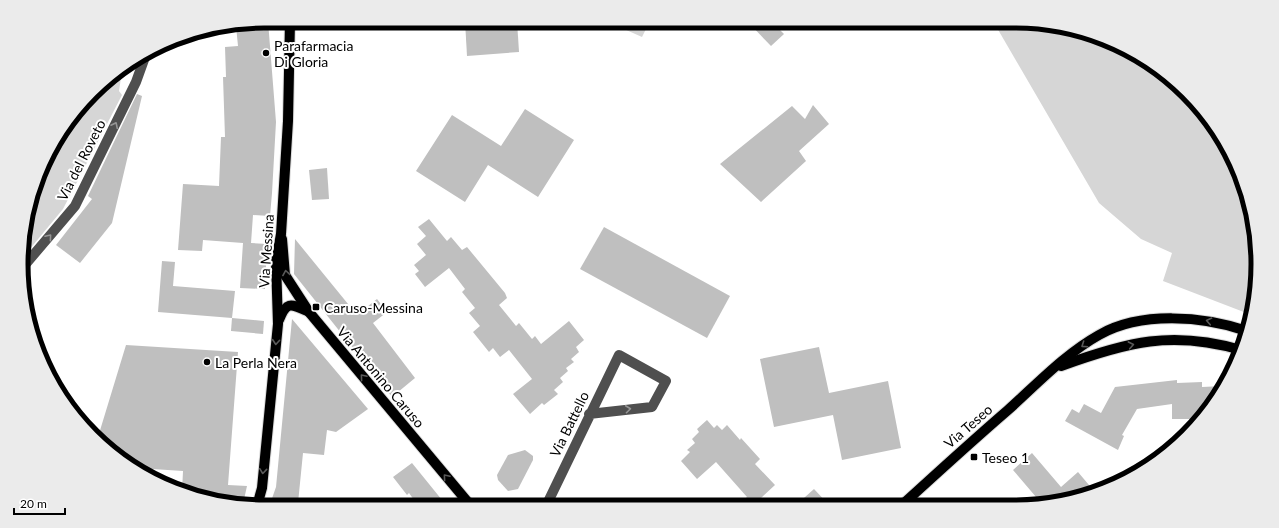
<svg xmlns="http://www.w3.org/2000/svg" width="1279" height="528" viewBox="0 0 1279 528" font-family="Lato,sans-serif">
  <rect width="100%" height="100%" fill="#fff"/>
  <g fill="#d6d6d6">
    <path d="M 606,21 L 650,21 L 642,37 Z"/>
    <path d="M 993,21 L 1015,21 L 1093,34 L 1175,81 L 1233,156 L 1257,248 L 1249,314 L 1163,281 L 1172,253 L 1141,239 L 1099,203 Z"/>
    <path d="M 122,71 L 119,91 L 122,95 L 63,209 L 24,256 L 23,232 L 53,143 L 104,81 Z"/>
  </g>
  <g fill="#bfbfbf">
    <path d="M 268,21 L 276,122 L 272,193 L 270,216 L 253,215 L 251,243 L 267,244 L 265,289 L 240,288 L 243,243 L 203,240 L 202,251 L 178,250 L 183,184 L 219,186 L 221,137 L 225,137 L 223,77 L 226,77 L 225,47 L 238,46 L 236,26 Z"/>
    <path d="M 465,21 L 517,21 L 519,52 L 467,56 Z"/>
    <path d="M 747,21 L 771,21 L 784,34 L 771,46 Z"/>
    <path d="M 137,94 L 142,96 L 112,223 L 80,263 L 56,245 L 92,199 L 88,196 Z"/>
    <path d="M 813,105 L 829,124 L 799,151 L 806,161 L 761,202 L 720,164 L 792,106 L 805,119 Z"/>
    <path d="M 525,109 L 574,140 L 538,197 L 488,165 L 465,202 L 416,171 L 452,115 L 501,146 Z"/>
    <path d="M 327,168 L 329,199 L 312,200 L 309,170 Z"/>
    <path d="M 429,219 L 447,241 L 451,237 L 462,250 L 467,247 L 505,293 L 507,298 L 499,305 L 516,326 L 519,323 L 532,339 L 535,336 L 541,344 L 569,321 L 584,340 L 576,347 L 579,352 L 571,359 L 574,362 L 566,368 L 568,371 L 560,378 L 563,382 L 554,390 L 558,394 L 544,405 L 542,403 L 530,414 L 513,394 L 532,379 L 509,350 L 500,357 L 493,348 L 489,352 L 473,332 L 480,326 L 469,313 L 475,308 L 462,292 L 465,289 L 449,268 L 425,287 L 415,274 L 419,271 L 414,265 L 426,255 L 417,244 L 426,236 L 418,227 Z"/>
    <path d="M 604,227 L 730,296 L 707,338 L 580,269 Z"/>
    <path d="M 295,239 L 357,315 L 377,299 L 387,312 L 373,323 L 415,378 L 392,397 L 294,274 Z"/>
    <path d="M 162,261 L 175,262 L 173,286 L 235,291 L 232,318 L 158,312 Z"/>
    <path d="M 232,318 L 264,321 L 263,334 L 231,331 Z"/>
    <path d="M 292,319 L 368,409 L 336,432 L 327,430 L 324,455 L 303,453 L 298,503 L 284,502 L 283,507 L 269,507 L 276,487 Z"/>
    <path d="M 126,345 L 238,352 L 228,485 L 247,486 L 243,504 L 186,494 L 182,492 L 183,471 L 137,468 L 116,457 L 98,437 Z"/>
    <path d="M 819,347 L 829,393 L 888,381 L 901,448 L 842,460 L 833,415 L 774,427 L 760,359 Z"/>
    <path d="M 1177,380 L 1177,383 L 1202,382 L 1202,387 L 1223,386 L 1217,399 L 1199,419 L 1172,419 L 1172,404 L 1137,409 L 1122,435 L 1124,436 L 1118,450 L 1065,421 L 1072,409 L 1079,413 L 1084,404 L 1101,413 L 1115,387 Z"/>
    <path d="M 707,420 L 714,428 L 717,425 L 722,430 L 727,425 L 740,440 L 741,438 L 760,459 L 755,464 L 775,485 L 761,498 L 768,506 L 737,506 L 747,497 L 716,462 L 697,479 L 681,461 L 690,452 L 687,450 L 695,443 L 692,439 L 699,432 L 697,429 Z"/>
    <path d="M 525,450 L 533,456 L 533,460 L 518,489 L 508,491 L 498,480 L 497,475 L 508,455 Z"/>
    <path d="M 1032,453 L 1061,487 L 1078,472 L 1094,491 L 1047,505 L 1041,505 L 1042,504 L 1013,470 Z"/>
    <path d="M 412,463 L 442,500 L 433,507 L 419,507 L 409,493 L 407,495 L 393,477 Z"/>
    <path d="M 814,489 L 829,505 L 795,506 Z"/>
  </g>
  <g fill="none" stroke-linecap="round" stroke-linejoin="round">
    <g stroke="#dbdbdb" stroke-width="12">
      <g id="major">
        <path d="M 282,239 L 285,275 L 309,312 L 471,506"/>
        <path d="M 279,320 C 287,300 291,304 309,312"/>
        <path d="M 1061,366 C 1127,342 1172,330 1241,350"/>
        <path d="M 902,505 C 937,473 972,441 1008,410 C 1037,384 1065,354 1099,335 C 1141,311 1203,316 1247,331"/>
        <path d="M 257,506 L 262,488 L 278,324 L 276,262 L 281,234 L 288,121 L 290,21"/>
      </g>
    </g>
    <g stroke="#4f4f4f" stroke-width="10">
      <path d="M 24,266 L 75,206 L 136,82 L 145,57"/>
      <path d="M 546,506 L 619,355 L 666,381 L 652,407 L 589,414"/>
    </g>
    <use href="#major" stroke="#000" stroke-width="10"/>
  </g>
  <defs><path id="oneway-chevron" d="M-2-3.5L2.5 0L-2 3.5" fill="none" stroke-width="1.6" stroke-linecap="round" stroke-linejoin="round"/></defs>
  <g stroke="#959595">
    <use href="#oneway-chevron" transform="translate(115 125) rotate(-64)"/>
    <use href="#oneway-chevron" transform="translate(49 237) rotate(-50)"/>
    <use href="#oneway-chevron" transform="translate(628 409) rotate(-7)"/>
  </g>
  <g stroke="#595959">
    <use href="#oneway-chevron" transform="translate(286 273) rotate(-99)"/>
    <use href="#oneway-chevron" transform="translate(1209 321) rotate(-168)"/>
    <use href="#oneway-chevron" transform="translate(276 342) rotate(95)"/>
    <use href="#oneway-chevron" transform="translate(1084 345) rotate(146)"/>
    <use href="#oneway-chevron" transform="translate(1131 345) rotate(-11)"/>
    <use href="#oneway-chevron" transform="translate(363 377) rotate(-130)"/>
    <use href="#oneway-chevron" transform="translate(263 471) rotate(96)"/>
    <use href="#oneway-chevron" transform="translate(446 477) rotate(-130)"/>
  </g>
  <g fill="#000" stroke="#fff" stroke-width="1.5">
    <circle cx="266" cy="53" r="4"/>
    <rect x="312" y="303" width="8" height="8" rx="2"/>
    <circle cx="207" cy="362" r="4"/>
    <rect x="970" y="453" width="8" height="8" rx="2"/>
  </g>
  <g text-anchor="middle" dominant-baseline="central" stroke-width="4" stroke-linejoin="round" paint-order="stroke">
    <g font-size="14" fill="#000" stroke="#fff" text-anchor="start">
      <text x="274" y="45">Parafarmacia<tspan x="274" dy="16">Di Gloria</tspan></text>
      <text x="324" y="307">Caruso-Messina</text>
      <text x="215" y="362">La Perla Nera</text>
      <text x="982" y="457">Teseo 1</text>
    </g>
    <g font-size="14" fill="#000" stroke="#fff">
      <text transform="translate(81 160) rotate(-63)">Via del Roveto</text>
      <text transform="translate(266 251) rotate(-86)">Via Messina</text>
      <text transform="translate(381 377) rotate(50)">Via Antonino Caruso</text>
      <text transform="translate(569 424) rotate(-64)">Via Battello</text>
      <text transform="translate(968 426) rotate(-41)">Via Teseo</text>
    </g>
  </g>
  <path d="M0 0H1279V528H0ZM264 28H1015A236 236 0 0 1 1251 264V264A236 236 0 0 1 1015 500H264A236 236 0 0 1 28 264V264A236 236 0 0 1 264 28Z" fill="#ebebeb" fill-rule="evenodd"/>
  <path fill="none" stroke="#000" stroke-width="5" d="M264 28H1015A236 236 0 0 1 1251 264V264A236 236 0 0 1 1015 500H264A236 236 0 0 1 28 264V264A236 236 0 0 1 264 28Z"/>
  <path d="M14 508v6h51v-6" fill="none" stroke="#000000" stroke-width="2"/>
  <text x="20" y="508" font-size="12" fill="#000000" stroke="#ffffff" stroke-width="3" paint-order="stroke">20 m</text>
</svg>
